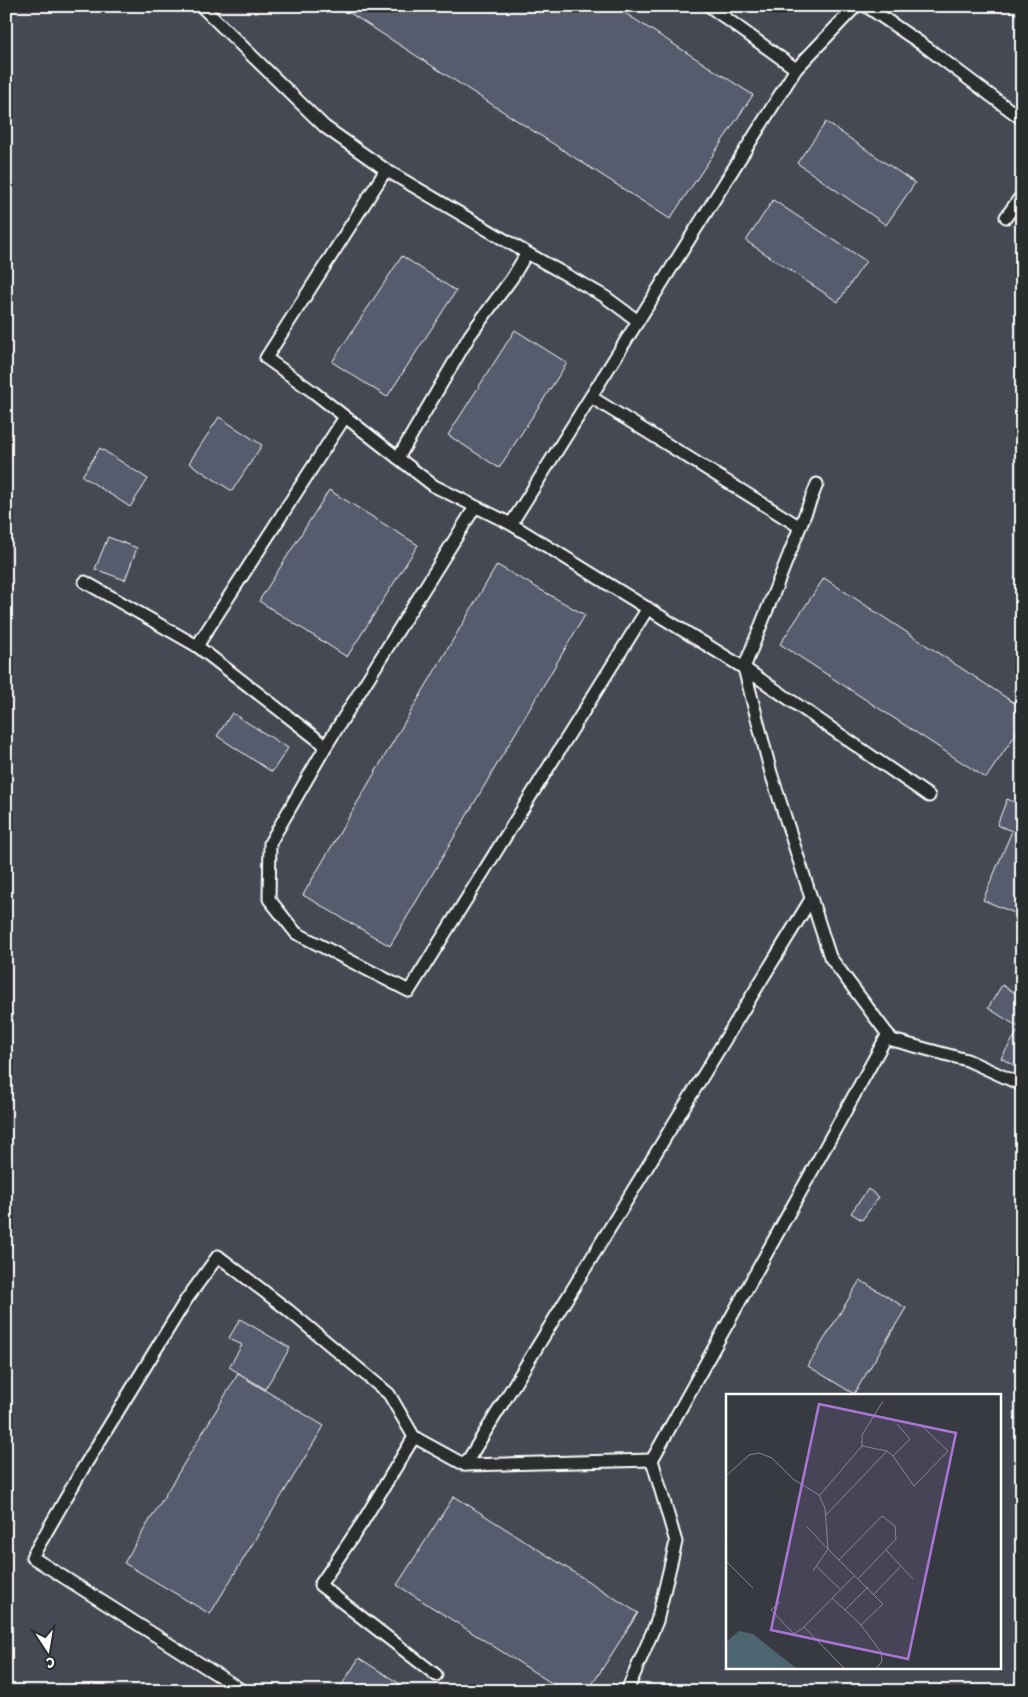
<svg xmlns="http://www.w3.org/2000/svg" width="1028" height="1697" viewBox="0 0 1028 1697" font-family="'Shantell Sans',sans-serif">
  <rect width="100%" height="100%" fill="#373b41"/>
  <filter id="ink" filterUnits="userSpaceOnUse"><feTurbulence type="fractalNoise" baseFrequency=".02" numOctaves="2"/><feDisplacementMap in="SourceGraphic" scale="10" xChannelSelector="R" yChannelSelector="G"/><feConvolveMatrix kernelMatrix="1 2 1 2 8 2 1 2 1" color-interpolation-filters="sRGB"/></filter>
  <g filter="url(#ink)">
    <path fill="#444952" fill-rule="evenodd" d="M 6,6 L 1022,6 L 1022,1691 L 6,1691 ZM 727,1396 L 999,1396 L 999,1668 L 727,1668 Z"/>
    <g fill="#565b6d" stroke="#fff">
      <path d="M 339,6 L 614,6 L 753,95 L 670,219 Z"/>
      <path d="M 826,122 L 915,183 L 886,225 L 797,163 Z"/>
      <path d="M 773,200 L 866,261 L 838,302 L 746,241 Z"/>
      <path d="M 402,256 L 456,291 L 387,397 L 332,362 Z"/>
      <path d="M 515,330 L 567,363 L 499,468 L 448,435 Z"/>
      <path d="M 219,417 L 262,445 L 232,491 L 189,463 Z"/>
      <path d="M 100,448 L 148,479 L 130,507 L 82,476 Z"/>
      <path d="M 329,490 L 418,545 L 347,657 L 259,601 Z"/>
      <path d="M 108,537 L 137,548 L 125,580 L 95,569 Z"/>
      <path d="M 497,565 L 585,615 L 390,946 L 303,895 Z"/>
      <path d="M 824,578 L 1022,708 L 1022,725 L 986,778 L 780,644 Z"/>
      <path d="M 232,713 L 288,748 L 272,772 L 217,736 Z"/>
      <path d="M 1007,799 L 1022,805 L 1022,916 L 983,900 L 1012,831 L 997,825 Z"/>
      <path d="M 1002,985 L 1022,997 L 1022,1070 L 1001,1058 L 1020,1028 L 988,1008 Z"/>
      <path d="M 868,1189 L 879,1197 L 862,1220 L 851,1213 Z"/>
      <path d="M 860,1280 L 906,1308 L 854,1394 L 808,1366 Z"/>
      <path d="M 240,1319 L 290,1348 L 265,1389 L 229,1367 L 242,1345 L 229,1338 Z"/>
      <path d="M 238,1374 L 324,1426 L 210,1614 L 124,1563 Z"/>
      <path d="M 454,1496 L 638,1613 L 588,1691 L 564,1691 L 397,1585 Z"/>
      <path d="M 359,1658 L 411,1691 L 338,1691 Z"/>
    </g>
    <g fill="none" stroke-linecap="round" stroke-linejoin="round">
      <g stroke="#fff" stroke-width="15">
        <g id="lane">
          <path d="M 201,6 L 325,127 L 386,170 L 266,358 L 312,391 L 434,486 L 511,524 L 744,668 L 771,773 L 830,957 L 892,1040 L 967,1060 L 1022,1085"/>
          <path d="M 709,6 L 796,69 L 856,6"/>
          <path d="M 866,6 L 926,47 L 1022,119"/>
          <path d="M 386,170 L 527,253"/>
          <path d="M 1006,217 L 1022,195"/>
          <path d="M 591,397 L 800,527"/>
          <path d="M 398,458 L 470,335 L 512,278 L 527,253 L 604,296 L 638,321"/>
          <path d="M 817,484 L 744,668 L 929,796"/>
          <path d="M 475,507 L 326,746 L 270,843 L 269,899 L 296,933 L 409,991 L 648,608"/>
          <path d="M 511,524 L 796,69"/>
          <path d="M 85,582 L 197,646 L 326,746"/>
          <path d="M 197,646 L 345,417"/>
          <path d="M 652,1460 L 465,1465 L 811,899"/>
          <path d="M 436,1675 L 320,1585 L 362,1523 L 414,1437 L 465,1465"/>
          <path d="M 243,1691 L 32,1557 L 82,1470 L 186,1300 L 218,1256 L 288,1310 L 389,1394 L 414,1437"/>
          <path d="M 627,1691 L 657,1621 L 676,1542 L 652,1460 L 888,1034"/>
        </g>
      </g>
      <use href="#lane" stroke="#2a2d2e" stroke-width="11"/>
    </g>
  </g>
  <g transform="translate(726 1394)">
    <rect width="275" height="275" fill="#373b41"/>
    <path d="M 13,237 L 27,240 L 71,275 L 0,275 L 0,248 Z" fill="#4d6471"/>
    <path fill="none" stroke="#87898d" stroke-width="1" d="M 161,57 L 167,62 L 184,45 L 171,30M 167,62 L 188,92 L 222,57 L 194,30M 0,82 L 23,61 L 33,59 L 46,64 L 67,85 L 93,101 L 99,114 L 102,155 L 157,210 L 135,231 L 155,258 L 156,267 L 150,275M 93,102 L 136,52 L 136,41 L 157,7M 99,122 L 161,57 L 136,52M 81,133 L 102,155 L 87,177M 160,156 L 187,185M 113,166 L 156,122 L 169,132 L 170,145 L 133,184M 0,167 L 27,194M 90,172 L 114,195M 148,200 L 174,173M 106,204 L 119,216 L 142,193M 54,208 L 45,216 L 68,240 L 78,233 L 119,275M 119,216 L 135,231M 78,233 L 129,181"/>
    <path fill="#a976d5" fill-opacity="0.15" stroke="#a976d5" stroke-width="2.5" d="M 93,10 L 230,39 L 182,265 L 45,236 Z"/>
    <rect width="275" height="275" fill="none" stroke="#fff" stroke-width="2.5"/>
  </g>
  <rect width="1028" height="1697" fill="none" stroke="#2a2d2e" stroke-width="25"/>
  <rect x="12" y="12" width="1003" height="1672" fill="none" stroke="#fff" stroke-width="2" filter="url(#ink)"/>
  <g transform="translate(48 1650) rotate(168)" stroke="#2a2d2e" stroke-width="4" paint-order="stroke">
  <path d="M0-4L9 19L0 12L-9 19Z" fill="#ffffff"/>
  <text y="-8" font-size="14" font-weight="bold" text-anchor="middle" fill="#ffffff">С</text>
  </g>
</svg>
